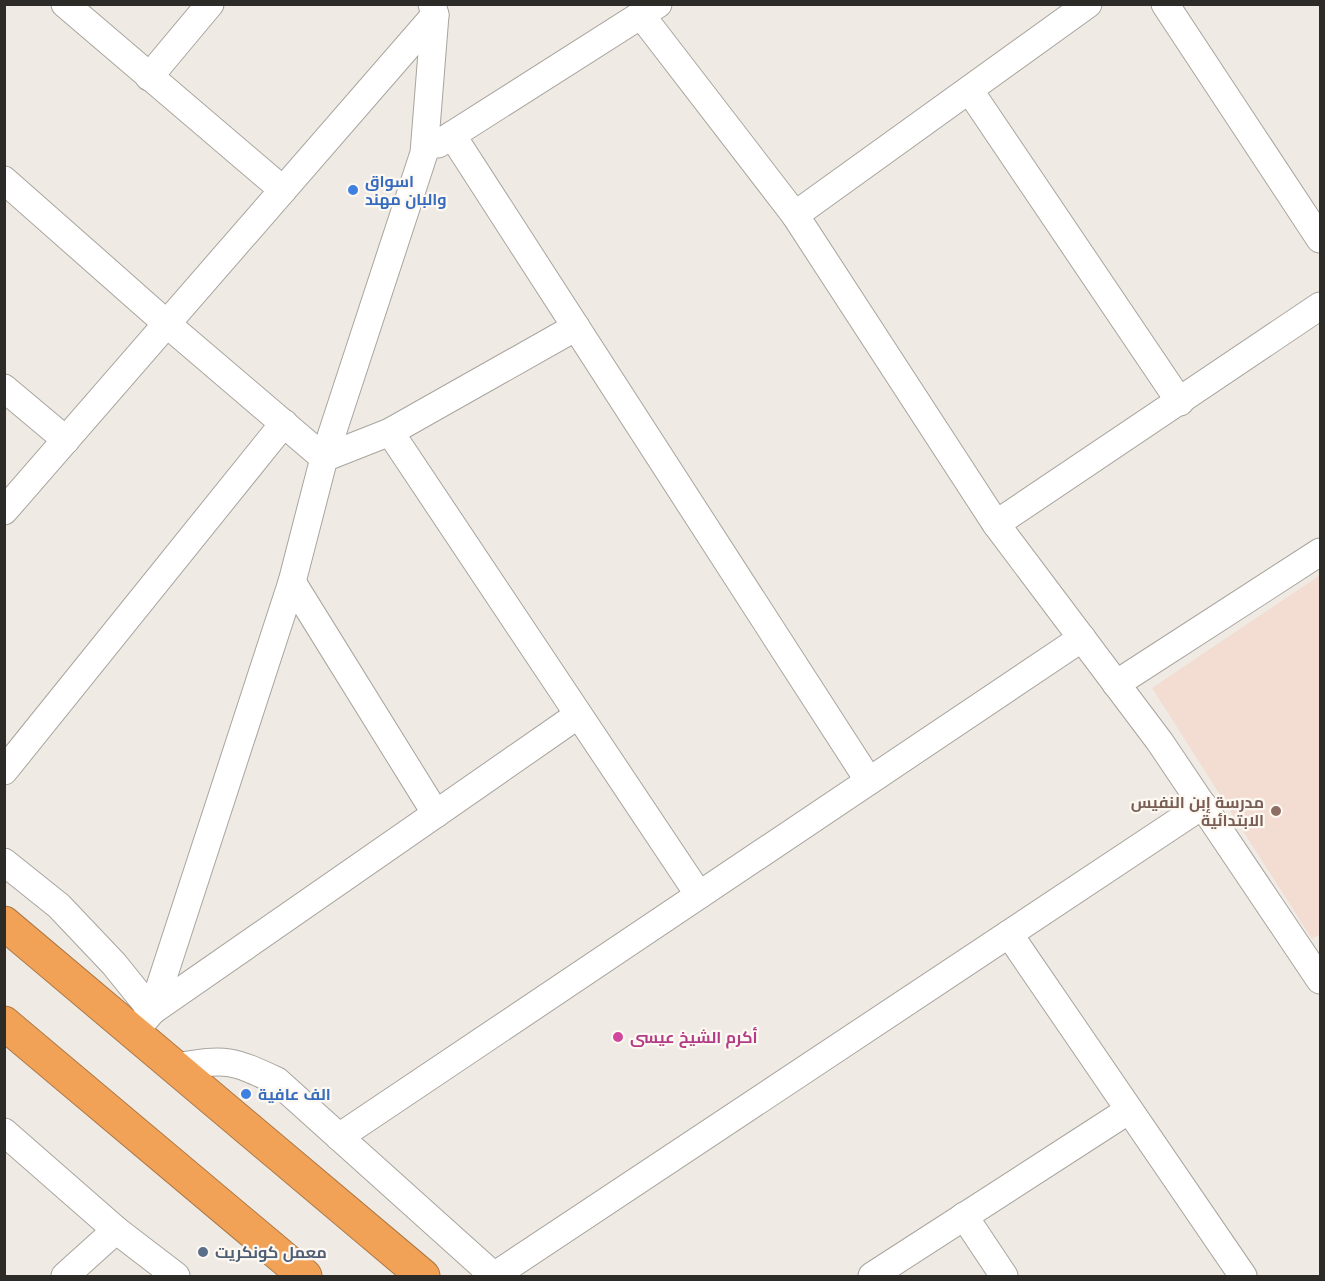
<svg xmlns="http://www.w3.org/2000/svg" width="1325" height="1281" viewBox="0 0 1325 1281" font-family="'Libre Baskerville',Cairo,serif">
  <rect width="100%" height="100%" fill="#efebe4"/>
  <path fill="#f3dcd1" d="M 1320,575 L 1320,934 L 1312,939 L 1152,688 Z"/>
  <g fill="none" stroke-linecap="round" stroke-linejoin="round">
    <g stroke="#a9a49e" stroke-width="29">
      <g id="minor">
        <path d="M 65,4 L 283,190"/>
        <path d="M 1165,4 L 1320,239"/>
        <path d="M 641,15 L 795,215 L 996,524 L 1160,742 L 1320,980"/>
        <path d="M 149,77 L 210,4"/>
        <path d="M 970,91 L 1180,402"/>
        <path d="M 452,135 L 869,781"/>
        <path d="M 438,144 L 658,4"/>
        <path d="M 4,180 L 167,324 L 324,458 L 390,432 L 576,327"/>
        <path d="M 795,215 L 1088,4"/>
        <path d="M 4,388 L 66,440"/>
        <path d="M 390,432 L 699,895"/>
        <path d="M 4,511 L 435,15"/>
        <path d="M 996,524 L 1320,306"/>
        <path d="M 292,582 L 436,814"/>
        <path d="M 1116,684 L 1320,552"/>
        <path d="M 4,771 L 284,423"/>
        <path d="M 4,862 L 59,906 L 114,964 L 152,1011 L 578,715"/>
        <path d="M 1009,934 L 1243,1276"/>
        <path d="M 135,1031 L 152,1011 L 292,582 L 324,458 L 424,153 L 435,15 L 432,4"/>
        <path d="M 177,1067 C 226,1058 232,1060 277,1081 L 494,1276"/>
        <path d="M 4,1132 L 116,1230 L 176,1276"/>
        <path d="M 339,1137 L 1082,638"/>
        <path d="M 964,1216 L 1004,1276"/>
        <path d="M 65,1276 L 116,1230"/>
        <path d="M 494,1276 L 1203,805"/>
        <path d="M 872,1276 L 1129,1110"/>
      </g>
    </g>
    <g stroke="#ad7846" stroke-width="35">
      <g id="highway">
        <path d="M 4,923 L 423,1276"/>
        <path d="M 4,1023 L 305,1276"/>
      </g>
    </g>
    <use href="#minor" stroke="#fff" stroke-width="27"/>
    <use href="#highway" stroke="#f2a256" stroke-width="33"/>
  </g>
  <g fill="#3f7fe0" stroke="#fdf8f1" stroke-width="2">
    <circle cx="353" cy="190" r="6"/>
    <circle cx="246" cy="1094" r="6"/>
  </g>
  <circle fill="#8d6e63" stroke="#fdf8f1" stroke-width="2" cx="1276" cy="811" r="6"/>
  <circle fill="#d1479c" stroke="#fdf8f1" stroke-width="2" cx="618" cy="1037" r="6"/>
  <circle fill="#5c6f8a" stroke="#fdf8f1" stroke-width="2" cx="203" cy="1252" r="6"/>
  <g text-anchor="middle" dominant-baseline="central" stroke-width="4.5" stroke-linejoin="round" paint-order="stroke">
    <g font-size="16" font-weight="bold" fill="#366cbe" stroke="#fdf8f1" text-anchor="start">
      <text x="365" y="181">اسواق<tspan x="365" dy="18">والبان مهند</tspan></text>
      <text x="258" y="1094">الف عافية</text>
    </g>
    <g font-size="16" font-weight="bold" fill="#785e54" stroke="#fdf8f1" text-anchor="end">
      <text x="1264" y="802">مدرسة إبن النفيس<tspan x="1264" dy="18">الابتدائية</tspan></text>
    </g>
    <g font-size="16" font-weight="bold" fill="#b23c85" stroke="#fdf8f1" text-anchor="start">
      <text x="630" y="1037">أكرم الشيخ عيسى</text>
    </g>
    <g font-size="16" font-weight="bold" fill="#4e5e75" stroke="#fdf8f1" text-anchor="start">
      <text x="215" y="1252">معمل كونكريت</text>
    </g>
  </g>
  <rect width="1325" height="1281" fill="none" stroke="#2d2b28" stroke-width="12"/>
</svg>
